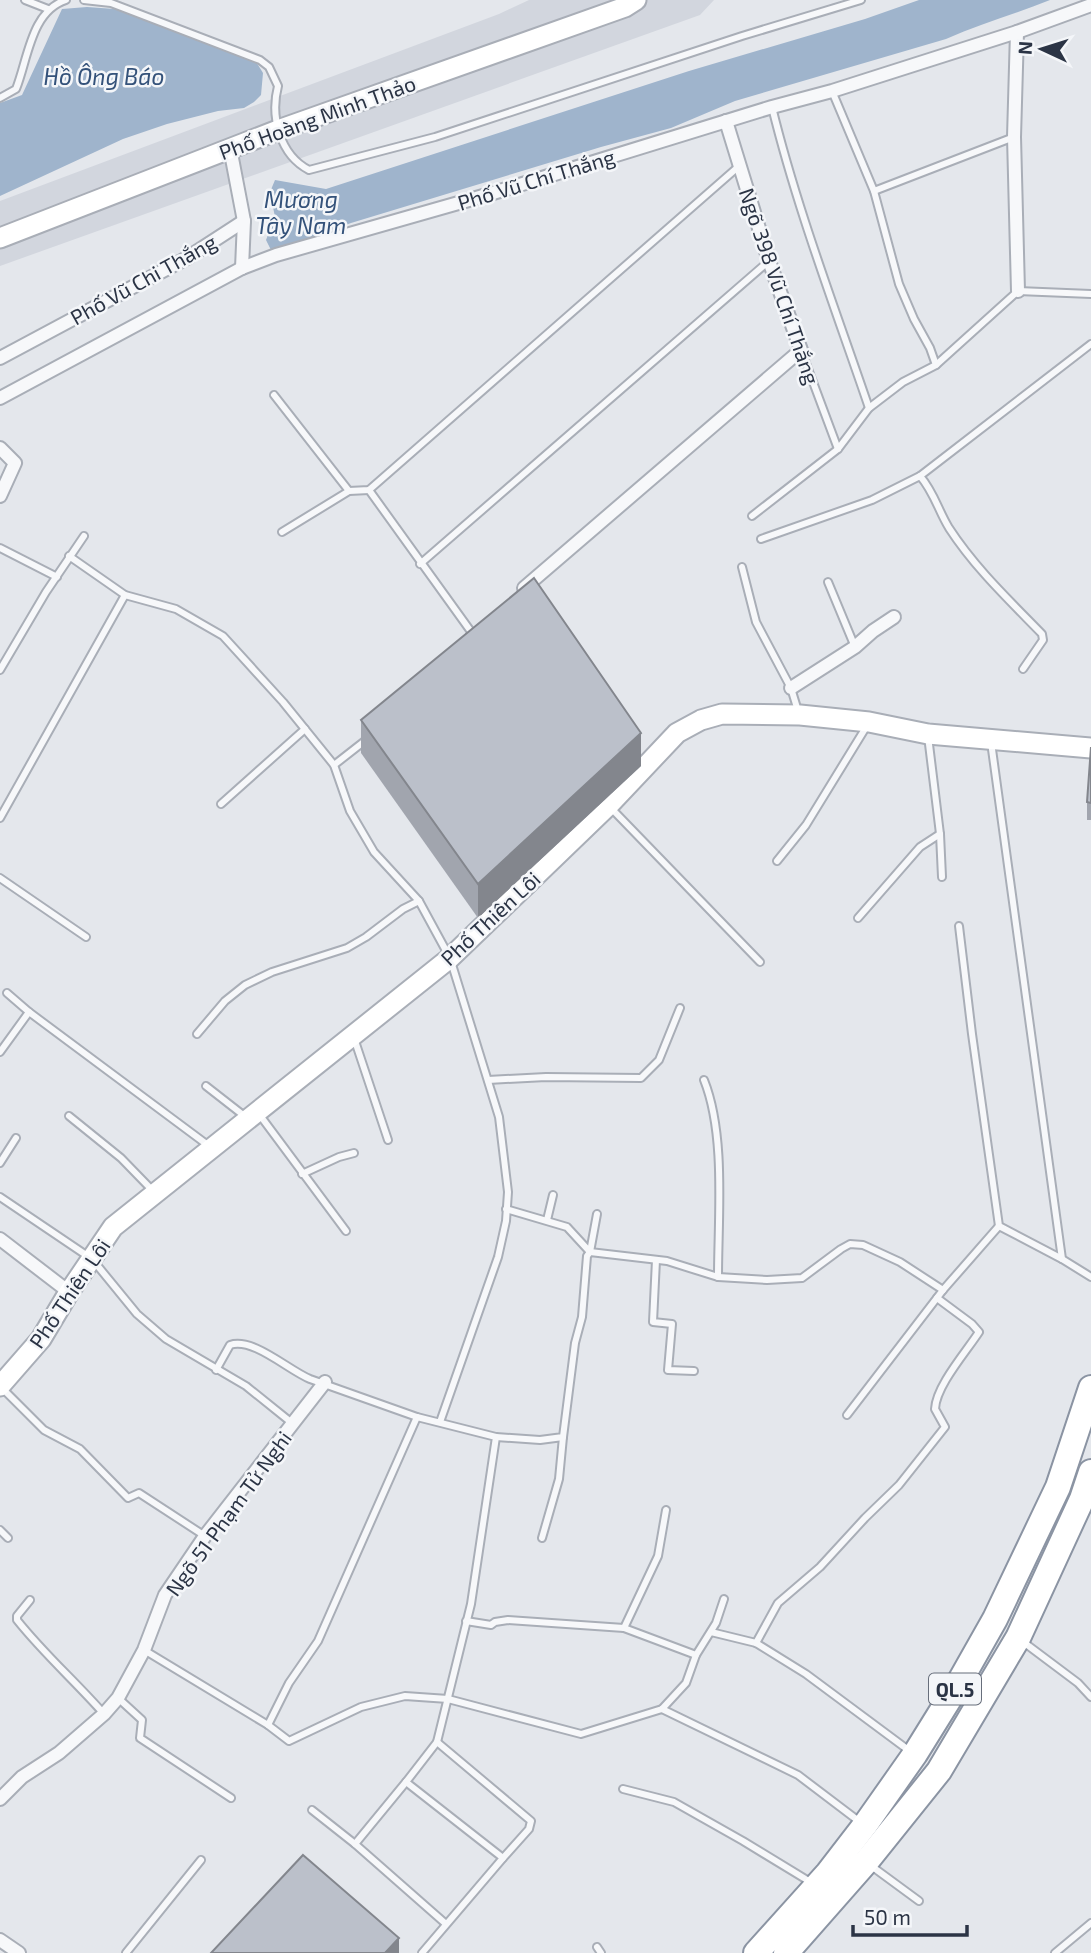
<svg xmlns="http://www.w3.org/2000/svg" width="1091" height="1953" viewBox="0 0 1091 1953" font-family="'Exo 2',sans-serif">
  <rect width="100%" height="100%" fill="#e4e7ec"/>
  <path fill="#d2d6de" d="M 529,0 L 714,0 L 700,15 L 0,266 L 0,201 L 499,14 Z"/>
  <g fill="#9fb4cc">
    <path d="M 919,0 L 1050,0 C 1016,14 980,24 946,39 L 735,101 L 671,128 L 601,147 L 351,223 L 272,252 L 266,240 L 275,217 L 270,192 L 275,180 L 326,189 L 689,71 L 865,19 Z"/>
    <path d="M 87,7 L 115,9 L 255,60 L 263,73 L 261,95 L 254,102 L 244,108 L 218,111 L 167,124 L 123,139 L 0,196 L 0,103 L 22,95 L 62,9 Z"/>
  </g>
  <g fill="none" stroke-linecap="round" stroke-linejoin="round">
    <g stroke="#a9aeb7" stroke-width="10">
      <g id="lane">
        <path d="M 25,0 L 48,9"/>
        <path d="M 84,0 L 111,3 L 260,60 L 269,67 L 278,86 C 270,117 280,155 309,170 L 435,137 L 742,36 L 861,0"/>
        <path d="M 832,91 L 874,191 L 899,284 L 914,319 L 930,348 L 936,365"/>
        <path d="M 0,98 L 16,89 C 28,59 31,11 66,0"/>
        <path d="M 772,107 C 797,209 835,308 869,408"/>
        <path d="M 874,191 L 1014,137"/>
        <path d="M 801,350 L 838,449"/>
        <path d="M 274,395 L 349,491"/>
        <path d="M 920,476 C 934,492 938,510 949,528 C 975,568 1009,600 1042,634 L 1043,640 L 1023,669"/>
        <path d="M 369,490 L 472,633 L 469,637"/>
        <path d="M 752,516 L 838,449 L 869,408 L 903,382 L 936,365 L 1018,291 L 1091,294"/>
        <path d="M 282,532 L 349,491 L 369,490 L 738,167"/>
        <path d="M 761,539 L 872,500 L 920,476 L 1091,344"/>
        <path d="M 0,548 L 57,577"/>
        <path d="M 69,556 L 125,595 L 176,609 L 223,636 L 283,702 L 334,765 L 350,811 L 374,852 L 419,901 L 450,958 L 499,1117 L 508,1192 L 506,1221 L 498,1257 L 440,1422"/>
        <path d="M 420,564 L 769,261"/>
        <path d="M 742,567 L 756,622 L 791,688 L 798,711"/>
        <path d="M 828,582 L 855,647"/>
        <path d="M 0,670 L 46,592 L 84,536"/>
        <path d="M 928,736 L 940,834 L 942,877"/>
        <path d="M 991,742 L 1062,1259 L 1091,1277"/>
        <path d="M 334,765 L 366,740"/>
        <path d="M 221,804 L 305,729"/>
        <path d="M 610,807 L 760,962"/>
        <path d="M 0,818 L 125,595"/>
        <path d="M 777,861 L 806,825 L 868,724"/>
        <path d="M 0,878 L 86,937"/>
        <path d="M 858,918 L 920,847 L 940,834"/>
        <path d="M 959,926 L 972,1034 L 999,1226 L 1062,1259"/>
        <path d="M 7,993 L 29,1012 L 209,1146"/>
        <path d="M 197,1034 L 225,1001 L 245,985 L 272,972 L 347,948 L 366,937 L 403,909 L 419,901"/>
        <path d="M 354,1038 L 388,1140"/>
        <path d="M 0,1052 L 29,1012"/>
        <path d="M 488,1080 L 546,1077 L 641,1078 L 659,1060 L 680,1008"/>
        <path d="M 704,1080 C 726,1135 718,1217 718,1277"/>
        <path d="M 206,1086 L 247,1118"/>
        <path d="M 259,1114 L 346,1231"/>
        <path d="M 69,1116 L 121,1158 L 154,1192"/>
        <path d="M 0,1163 L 16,1138"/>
        <path d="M 302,1174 L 339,1157 L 354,1153"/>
        <path d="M 0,1197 L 92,1259 L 137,1314 L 166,1339 L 246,1386 L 292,1423"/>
        <path d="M 506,1209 L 567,1227 L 590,1252"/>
        <path d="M 547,1220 L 553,1195"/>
        <path d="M 590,1252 L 597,1214"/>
        <path d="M 656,1260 L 653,1322 L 672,1324 L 668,1370 L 694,1371"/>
        <path d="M 216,1370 L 230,1345 C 253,1337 288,1370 310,1379 L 417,1417 L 496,1437 L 471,1604 L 437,1742 L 406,1782 L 503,1858 L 422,1953"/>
        <path d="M 2,1388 L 44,1430 L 80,1449 L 128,1498 L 139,1493 L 205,1536"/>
        <path d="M 847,1415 L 943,1290 L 999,1226"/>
        <path d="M 496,1437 L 540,1440 L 563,1437 L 575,1343 L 582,1317 L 587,1256 L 590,1252 L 667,1261 L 718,1277 L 767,1280 L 802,1278 L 841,1249 L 850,1244 L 863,1245 L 900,1262 L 943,1290"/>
        <path d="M 0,1530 L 8,1538"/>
        <path d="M 542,1538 L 559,1479 L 563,1437"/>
        <path d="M 30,1600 L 17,1616 L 17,1620 C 44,1654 76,1682 104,1714"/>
        <path d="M 466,1621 L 491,1625 L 495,1622 L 508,1620 L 624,1628 L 696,1655"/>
        <path d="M 624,1628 L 658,1556 L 666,1510"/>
        <path d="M 711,1632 L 756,1643 L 806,1674 L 911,1752"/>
        <path d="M 1022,1641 L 1078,1683 L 1091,1697"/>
        <path d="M 756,1643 L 778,1603 L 820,1567 L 865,1518 L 899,1485 L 945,1427 L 935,1409 C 936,1386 966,1352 979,1332 L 972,1324 L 937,1298"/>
        <path d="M 144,1650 L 268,1725 L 289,1741 L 361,1707 L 405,1696 L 448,1699 L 581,1734 L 662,1709 L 686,1683 L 696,1655 L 716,1623 L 724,1599"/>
        <path d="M 118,1698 L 142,1720 L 140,1738 L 231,1798"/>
        <path d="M 662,1709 L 798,1775 L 860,1822"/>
        <path d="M 268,1725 L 289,1683 L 318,1641 L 417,1417"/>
        <path d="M 437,1742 L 531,1821 L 529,1829 L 503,1858"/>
        <path d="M 623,1789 L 674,1802 L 743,1841 L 812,1883"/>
        <path d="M 312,1810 L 355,1844 L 446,1924"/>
        <path d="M 355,1844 L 406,1782"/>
        <path d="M 870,1865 L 919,1901"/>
        <path d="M 597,1947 L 601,1953"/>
        <path d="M 126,1953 L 201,1860"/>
        <path d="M 1055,1953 L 1091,1923"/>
      </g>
    </g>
    <g stroke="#a9aeb7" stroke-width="16">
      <g id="street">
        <path d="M 1017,32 L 1014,137 L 1018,291"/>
        <path d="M 230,148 L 244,221 L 242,268"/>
        <path d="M 0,358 L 187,258 L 244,221"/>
        <path d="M 0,398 L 242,268 L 276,255 L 490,194 L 772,107 L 832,91 L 1017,32 L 1091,5"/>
        <path d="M 0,448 L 15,463 L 0,496"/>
        <path d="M 524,588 L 801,350 L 769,261 L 726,121"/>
        <path d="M 791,688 L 855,647 L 873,631 L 894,617"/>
        <path d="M 0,1239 L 69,1292"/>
        <path d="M 0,1799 L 22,1777 L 59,1753 L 104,1714 L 118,1698 L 144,1650 L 165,1595 L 205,1536 L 325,1382"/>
        <path d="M 0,1940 L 19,1953"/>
      </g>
    </g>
    <g stroke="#a9aeb7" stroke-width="23">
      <g id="secondary">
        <path d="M 0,238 L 278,130 L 625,7 L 636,0"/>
        <path d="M 0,1386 L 41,1339 L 69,1292 L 113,1227 L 450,958 L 608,806 L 677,733 L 701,720 L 722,714 L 800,715 L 869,722 L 928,734 L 1091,748"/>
      </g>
    </g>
    <g stroke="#8b94a3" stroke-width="28">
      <g id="highway">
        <path d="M 756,1953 L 828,1873 L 865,1825 L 915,1754 L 956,1688 L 995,1619 L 1058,1487 L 1091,1388"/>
        <path d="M 786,1953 L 866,1862 L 939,1771 L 1018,1638 L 1082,1499 L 1091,1472"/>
      </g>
    </g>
    <use href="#lane" stroke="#f7f8fa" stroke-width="6"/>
    <use href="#street" stroke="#f7f8fa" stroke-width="12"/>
    <use href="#secondary" stroke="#fff" stroke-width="19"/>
    <use href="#highway" stroke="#fff" stroke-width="24"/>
  </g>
  <g fill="#a1a5ae">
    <path d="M 361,720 L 641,766 L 478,918 L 361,753 Z"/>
    <path d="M 1091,747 L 1091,820 L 1087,820 L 1087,802 Z"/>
  </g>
  <g fill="#83868d">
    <path d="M 641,733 L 641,766 L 478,918 L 478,884 Z"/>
    <path d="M 399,1938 L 399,1953 L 385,1953 Z"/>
  </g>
  <g fill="#bbc0ca" stroke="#83868d" stroke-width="2">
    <path d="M 534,578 L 641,733 L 478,884 L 361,720 Z"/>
    <path d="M 1091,747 L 1091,803 L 1087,802 Z"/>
    <path d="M 303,1855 L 399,1938 L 385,1953 L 211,1953 Z"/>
  </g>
  <g text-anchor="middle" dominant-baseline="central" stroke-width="5" stroke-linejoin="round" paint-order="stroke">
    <rect fill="#f4f6f9" stroke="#676e7b" stroke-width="2" x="929" y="1673.5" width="52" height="31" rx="5"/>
    <g font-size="19" font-weight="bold" fill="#2b3445">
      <text x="955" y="1689">QL.5</text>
    </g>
    <g font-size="21" fill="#2b3445" stroke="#f4f6f9">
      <text transform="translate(317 117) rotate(-20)">Phố Hoàng Minh Thảo</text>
      <text transform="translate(536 179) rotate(-17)">Phố Vũ Chí Thắng</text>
      <text transform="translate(143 279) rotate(-29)">Phố Vũ Chi Thắng</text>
      <text transform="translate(780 286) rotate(71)">Ngõ 398 Vũ Chí Thắng</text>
      <text transform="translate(490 918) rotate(-43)">Phố Thiên Lôi</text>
      <text transform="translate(69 1293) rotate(-56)">Phố Thiên Lôi</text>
      <text transform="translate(228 1513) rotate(-54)">Ngõ 51 Phạm Tử Nghi</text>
    </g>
    <g font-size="23" font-style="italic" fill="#34527a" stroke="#f4f6f9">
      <text x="104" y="76">Hồ Ông Báo</text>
      <text x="301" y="199">Mương<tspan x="301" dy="26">Tây Nam</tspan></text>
    </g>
  </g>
  <g transform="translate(1042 49) rotate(274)" stroke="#f4f6f9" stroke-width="5" paint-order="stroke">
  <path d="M0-5L12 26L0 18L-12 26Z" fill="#2b3445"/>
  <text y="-10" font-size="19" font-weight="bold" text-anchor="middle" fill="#2b3445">N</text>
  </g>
  <path d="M853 1925v10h114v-10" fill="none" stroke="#2b3445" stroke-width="3.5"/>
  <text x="864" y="1925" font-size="21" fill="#2b3445" stroke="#f4f6f9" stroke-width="5" paint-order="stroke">50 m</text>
</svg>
